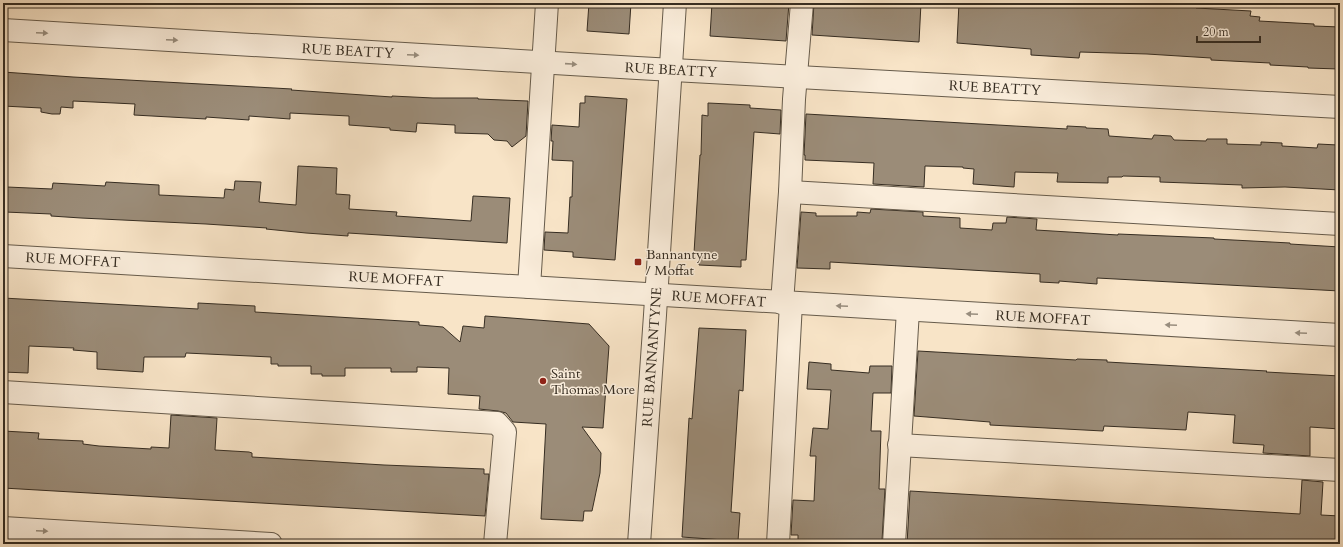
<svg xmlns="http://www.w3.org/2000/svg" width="1343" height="547" viewBox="0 0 1343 547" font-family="Cardo,serif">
  <rect width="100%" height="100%" fill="#f8e4c7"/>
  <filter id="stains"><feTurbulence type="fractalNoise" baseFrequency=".005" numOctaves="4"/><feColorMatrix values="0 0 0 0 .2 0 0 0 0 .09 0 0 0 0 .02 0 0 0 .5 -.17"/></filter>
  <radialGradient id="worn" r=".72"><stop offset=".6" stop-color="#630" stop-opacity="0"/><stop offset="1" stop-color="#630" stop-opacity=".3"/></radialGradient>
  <g fill="#9b8c78" stroke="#362d22">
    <path d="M 589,3 L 631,3 L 629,34 L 587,31 Z"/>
    <path d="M 712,3 L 789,3 L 786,41 L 710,36 Z"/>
    <path d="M 814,3 L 921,3 L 919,42 L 812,35 Z"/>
    <path d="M 959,3 L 1077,3 L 1114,6 L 1114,3 L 1147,3 L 1196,6 L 1196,8 L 1251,11 L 1250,16 L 1260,17 L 1259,21 L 1314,24 L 1314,26 L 1340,27 L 1340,66 L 1339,66 L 1339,69 L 1308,68 L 1308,67 L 1270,65 L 1270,63 L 1211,60 L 1211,58 L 1147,54 L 1080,52 L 1079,58 L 1031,55 L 1031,49 L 957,43 Z"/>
    <path d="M 3,72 L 73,77 L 292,89 L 291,90 L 392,97 L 392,96 L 433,98 L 478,98 L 478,99 L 528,101 L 526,136 L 512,147 L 507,141 L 494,140 L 488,134 L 455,133 L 455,125 L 417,123 L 416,132 L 390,130 L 390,128 L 349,125 L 349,116 L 290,113 L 290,119 L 249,116 L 249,120 L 206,117 L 206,119 L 134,115 L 135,104 L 73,101 L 73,108 L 61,107 L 60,114 L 52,114 L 41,112 L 41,108 L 3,106 Z"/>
    <path d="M 585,96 L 627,99 L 615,260 L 573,257 L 573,252 L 544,250 L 545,232 L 568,233 L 570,197 L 572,197 L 573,161 L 552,160 L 553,141 L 551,141 L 552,125 L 579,127 L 580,103 L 585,103 Z"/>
    <path d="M 708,103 L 750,105 L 750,108 L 781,110 L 780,134 L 754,132 L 746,260 L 741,260 L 741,267 L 699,265 L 699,254 L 694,253 L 700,155 L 701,155 L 702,115 L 708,116 Z"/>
    <path d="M 806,114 L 1067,129 L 1067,126 L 1086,127 L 1086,128 L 1108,129 L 1109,136 L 1152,139 L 1154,135 L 1171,136 L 1174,140 L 1206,141 L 1207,139 L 1227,139 L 1227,144 L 1261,145 L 1261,142 L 1282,143 L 1282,146 L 1317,148 L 1318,144 L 1338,145 L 1338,150 L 1340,150 L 1340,190 L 1285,187 L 1242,188 L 1242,185 L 1160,182 L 1160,177 L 1123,176 L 1122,177 L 1108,177 L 1108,183 L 1057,182 L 1058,173 L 1015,172 L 1014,187 L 973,184 L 974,169 L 963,168 L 963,167 L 925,166 L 924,187 L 873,184 L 874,163 L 805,160 L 805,155 L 804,155 Z"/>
    <path d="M 298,166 L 337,168 L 336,194 L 350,195 L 349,209 L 397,212 L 396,216 L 471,221 L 473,196 L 510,198 L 507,243 L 348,233 L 348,236 L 306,233 L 266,229 L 267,228 L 206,224 L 81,218 L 51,216 L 51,214 L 5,212 L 7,187 L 52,189 L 53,183 L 105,186 L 106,182 L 159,185 L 159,195 L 224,198 L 225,189 L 234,190 L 235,181 L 261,182 L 259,202 L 296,205 Z"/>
    <path d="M 871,209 L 923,212 L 923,216 L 960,218 L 960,228 L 992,230 L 993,223 L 1006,223 L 1007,217 L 1037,219 L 1036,230 L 1118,235 L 1118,234 L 1214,238 L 1214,239 L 1290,243 L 1290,244 L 1340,247 L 1340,291 L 1097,278 L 1097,284 L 1059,281 L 1059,283 L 1040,282 L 1040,274 L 830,262 L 830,269 L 797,268 L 801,212 L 816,213 L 816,216 L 857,216 L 857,212 L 870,213 Z"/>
    <path d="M 3,298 L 198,309 L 198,303 L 255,306 L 255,312 L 419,322 L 419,325 L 443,327 L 460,342 L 463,326 L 484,328 L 485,316 L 589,324 L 609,346 L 603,428 L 582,427 L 601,453 L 600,473 L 592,511 L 584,511 L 583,521 L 541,519 L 546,424 L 513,422 L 506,413 L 498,411 L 479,409 L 480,396 L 448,394 L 449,368 L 417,367 L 417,372 L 391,372 L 391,368 L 345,368 L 345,376 L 322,376 L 322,374 L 311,374 L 311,366 L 278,366 L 278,364 L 271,364 L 271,357 L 186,353 L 185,357 L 144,357 L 143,372 L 97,369 L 97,352 L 73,350 L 74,348 L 29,346 L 28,373 L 3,372 Z"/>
    <path d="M 699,328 L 746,330 L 743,391 L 739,390 L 731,512 L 740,513 L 738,541 L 682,537 L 689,418 L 692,419 Z"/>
    <path d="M 918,351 L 1076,360 L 1077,359 L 1107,360 L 1107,362 L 1267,371 L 1266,372 L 1340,376 L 1340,429 L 1310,427 L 1310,456 L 1263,453 L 1264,445 L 1233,443 L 1235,415 L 1188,412 L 1186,430 L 1104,426 L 1103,431 L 990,425 L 990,422 L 914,416 Z"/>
    <path d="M 809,362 L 831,364 L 831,370 L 869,373 L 870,366 L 892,366 L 891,393 L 873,393 L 871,431 L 881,431 L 879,489 L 885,489 L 882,541 L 872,540 L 872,544 L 822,542 L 798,540 L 798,535 L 791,535 L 793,500 L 814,501 L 816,456 L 810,456 L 813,428 L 828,429 L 831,390 L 807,389 Z"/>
    <path d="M 171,415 L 217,418 L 215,450 L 249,452 L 252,453 L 252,457 L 384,465 L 484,469 L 484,474 L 489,474 L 485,516 L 3,488 L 3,431 L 39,433 L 38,439 L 83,441 L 83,444 L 99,446 L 151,449 L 151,447 L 169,448 Z"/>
    <path d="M 1302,480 L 1323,482 L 1321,515 L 1340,516 L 1340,544 L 907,544 L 910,491 L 1300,514 Z"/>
  </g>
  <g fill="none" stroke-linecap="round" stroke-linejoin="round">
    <g stroke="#665b4b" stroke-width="24">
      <g id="minor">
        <path d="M 3,30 L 637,68 L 1340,107"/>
        <path d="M 790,192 L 1340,224"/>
        <path d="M 3,256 L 1340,335"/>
        <path d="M 529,287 L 547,3"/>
        <path d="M 782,303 L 790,192 L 794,99 L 802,3"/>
        <path d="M 3,392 L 497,423 L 505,432 L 495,544"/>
        <path d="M 899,445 L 1340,470"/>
        <path d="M 3,528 L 271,544"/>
        <path d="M 639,544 L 655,315 L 675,3"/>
        <path d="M 778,544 L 791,303"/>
        <path d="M 894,544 L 908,310"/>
      </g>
    </g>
    <use href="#minor" stroke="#faeddb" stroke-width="22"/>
  </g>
  <defs><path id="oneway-solid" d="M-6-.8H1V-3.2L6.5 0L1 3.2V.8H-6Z"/></defs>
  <g fill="#988d7e">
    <use href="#oneway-solid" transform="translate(42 33) rotate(3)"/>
    <use href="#oneway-solid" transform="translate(172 40) rotate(3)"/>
    <use href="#oneway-solid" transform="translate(413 55) rotate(3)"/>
    <use href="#oneway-solid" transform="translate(571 64) rotate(4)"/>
    <use href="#oneway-solid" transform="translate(842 306) rotate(-177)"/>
    <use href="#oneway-solid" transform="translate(972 314) rotate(-177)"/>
    <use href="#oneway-solid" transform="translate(1171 325) rotate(-177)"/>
    <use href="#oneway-solid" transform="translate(1301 333) rotate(-177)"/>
    <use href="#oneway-solid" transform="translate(42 531) rotate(3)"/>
  </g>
  <g fill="#8f2418" stroke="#faeddb" stroke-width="1.5">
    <rect x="634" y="258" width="8" height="8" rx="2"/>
    <circle cx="543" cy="381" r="4"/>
  </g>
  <g text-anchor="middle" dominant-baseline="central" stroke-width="3" stroke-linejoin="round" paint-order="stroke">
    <g font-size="14" fill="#362d22" stroke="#faeddb">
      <text transform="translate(348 51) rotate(3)">RUE BEATTY</text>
      <text transform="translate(671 70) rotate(3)">RUE BEATTY</text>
      <text transform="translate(995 88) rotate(3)">RUE BEATTY</text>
      <text transform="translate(73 260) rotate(3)">RUE MOFFAT</text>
      <text transform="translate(396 279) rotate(3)">RUE MOFFAT</text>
      <text transform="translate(719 299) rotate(4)">RUE MOFFAT</text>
      <text transform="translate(1043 318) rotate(3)">RUE MOFFAT</text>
      <text transform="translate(652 357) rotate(-86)">RUE BANNANTYNE</text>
    </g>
    <g font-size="14" fill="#362d22" stroke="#faeddb" text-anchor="start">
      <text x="646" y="254">Bannantyne<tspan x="646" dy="16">/ Moffat</tspan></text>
      <text x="551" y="373">Saint<tspan x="551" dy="16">Thomas More</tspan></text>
    </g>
  </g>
  <rect width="1343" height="547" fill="none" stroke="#f8e4c7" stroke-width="16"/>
  <rect x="4" y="4" width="1335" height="539" fill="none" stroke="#362d22" stroke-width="2"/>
  <rect x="8" y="8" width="1327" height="531" fill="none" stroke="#362d22"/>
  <path d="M1197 36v6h63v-6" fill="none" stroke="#362d22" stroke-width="2"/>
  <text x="1203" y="36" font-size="12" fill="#362d22" stroke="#faeddb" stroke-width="3" paint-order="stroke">20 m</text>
  <rect width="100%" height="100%" filter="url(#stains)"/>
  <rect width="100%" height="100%" fill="url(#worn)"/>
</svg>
